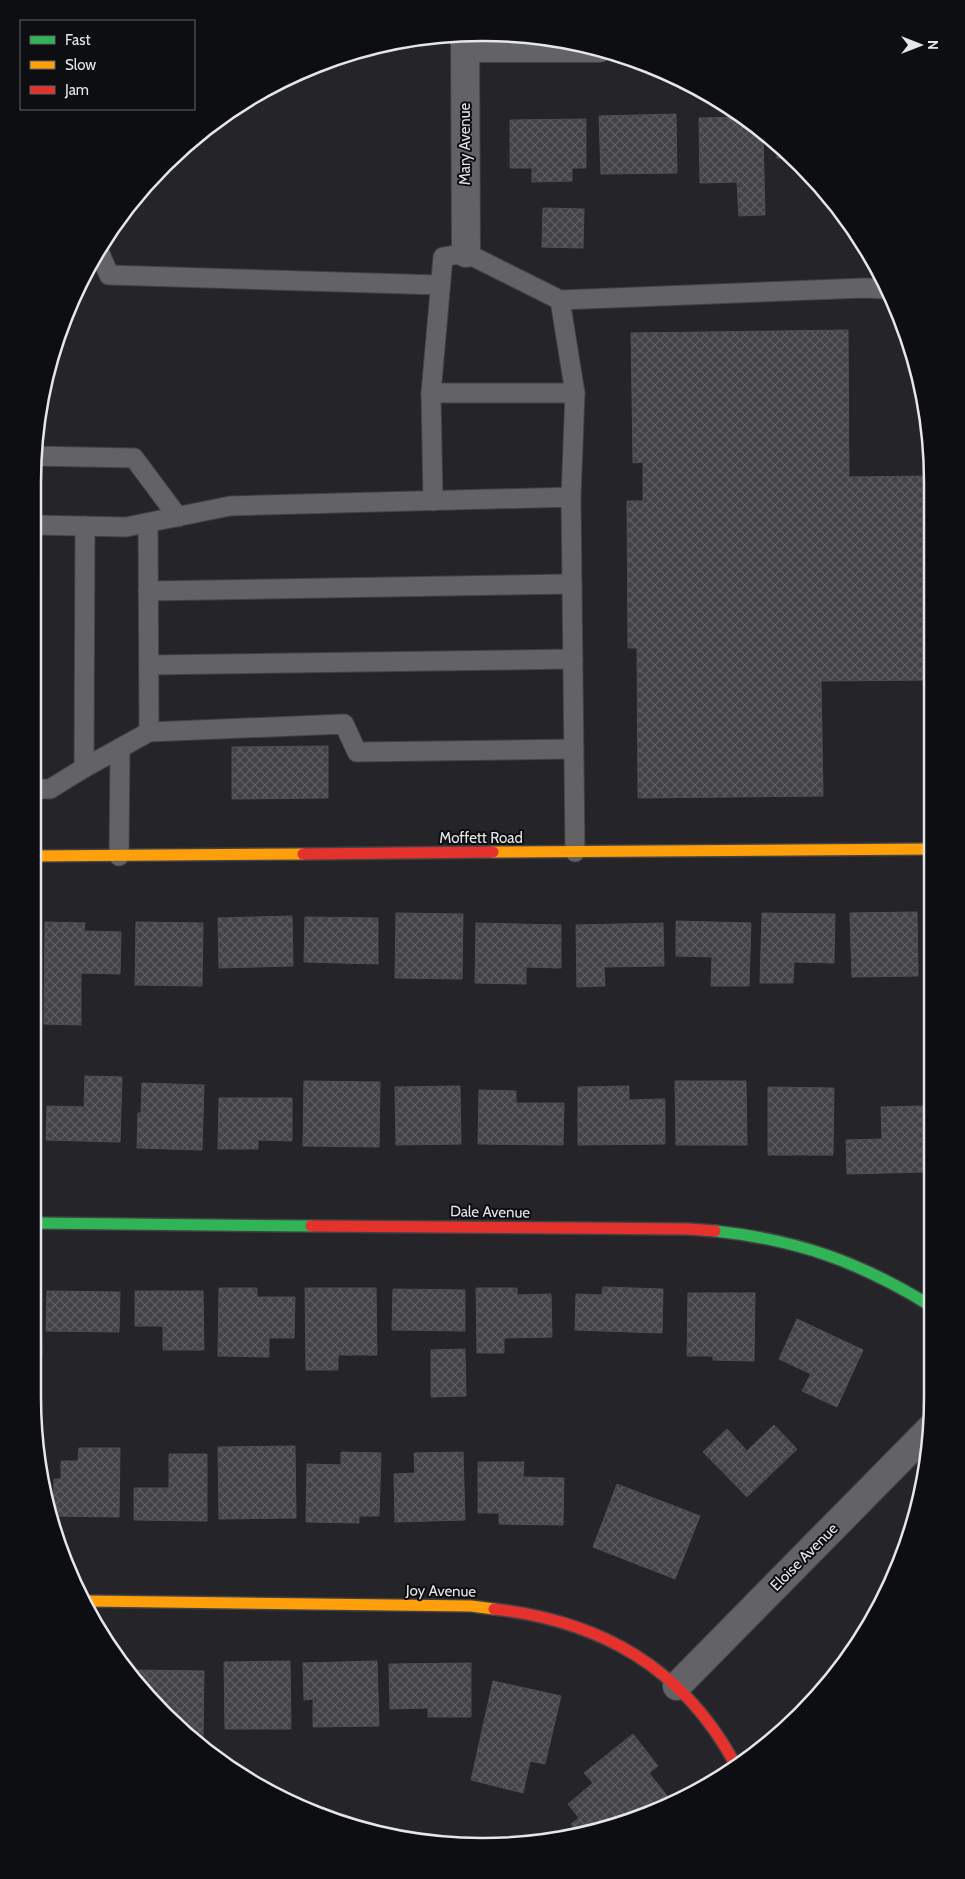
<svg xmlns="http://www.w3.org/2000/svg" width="965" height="1879" viewBox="0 0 965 1879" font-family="Cabin,sans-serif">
  <defs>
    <pattern id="building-cross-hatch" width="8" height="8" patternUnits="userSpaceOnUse" patternTransform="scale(1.25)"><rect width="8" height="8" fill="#434346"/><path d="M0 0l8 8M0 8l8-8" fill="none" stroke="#5e5e61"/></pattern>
  </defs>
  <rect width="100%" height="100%" fill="#252529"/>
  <g fill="url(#building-cross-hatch)" stroke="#4e4f52">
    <path d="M 386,45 L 386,50 L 365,50 Z"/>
    <path d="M 676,114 L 677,173 L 601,174 L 599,116 Z"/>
    <path d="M 743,117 L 757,126 L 763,132 L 765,215 L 739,216 L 737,182 L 700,183 L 699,118 Z"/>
    <path d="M 586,119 L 586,168 L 572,168 L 572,181 L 532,182 L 532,168 L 510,168 L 510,120 Z"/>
    <path d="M 777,146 L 790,159 L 777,158 Z"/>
    <path d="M 543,208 L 584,209 L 583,248 L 542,247 Z"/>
    <path d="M 848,330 L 849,477 L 929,476 L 929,680 L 821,681 L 823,796 L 638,798 L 637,648 L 628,648 L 627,501 L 643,501 L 643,462 L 633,463 L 631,333 Z"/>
    <path d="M 33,566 L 34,566 L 35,766 L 33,766 Z"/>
    <path d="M 328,746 L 328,798 L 232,799 L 232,747 Z"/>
    <path d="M 917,912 L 918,976 L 852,977 L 850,913 Z"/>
    <path d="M 396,913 L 463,914 L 462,979 L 395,978 Z"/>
    <path d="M 762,913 L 835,914 L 834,963 L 794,962 L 793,983 L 760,983 Z"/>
    <path d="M 292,916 L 293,966 L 219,968 L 218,918 Z"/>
    <path d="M 305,917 L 378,918 L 378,964 L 304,962 Z"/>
    <path d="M 676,921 L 751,923 L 749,986 L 711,986 L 712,957 L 676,956 Z"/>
    <path d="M 45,922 L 85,923 L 84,931 L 121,932 L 120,974 L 81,973 L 81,1025 L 44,1024 Z"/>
    <path d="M 136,922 L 203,923 L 202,986 L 135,985 Z"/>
    <path d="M 476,923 L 561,925 L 561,968 L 526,967 L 526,984 L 475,983 Z"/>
    <path d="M 663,923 L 664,966 L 604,967 L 605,986 L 577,987 L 576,925 Z"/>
    <path d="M 33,1076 L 38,1076 L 38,1135 L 33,1134 Z"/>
    <path d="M 85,1076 L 122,1077 L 120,1142 L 46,1140 L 47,1106 L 84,1107 Z"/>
    <path d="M 304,1081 L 380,1082 L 379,1147 L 303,1146 Z"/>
    <path d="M 675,1081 L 746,1081 L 747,1145 L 676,1145 Z"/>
    <path d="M 142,1083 L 204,1085 L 202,1150 L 137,1148 L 138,1113 L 141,1113 Z"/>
    <path d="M 460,1086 L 461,1144 L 396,1145 L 395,1087 Z"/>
    <path d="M 629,1086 L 629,1100 L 665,1099 L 665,1144 L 578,1145 L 578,1087 Z"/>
    <path d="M 768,1087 L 834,1088 L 833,1155 L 768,1155 Z"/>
    <path d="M 479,1090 L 516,1091 L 516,1103 L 564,1103 L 563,1145 L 478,1144 Z"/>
    <path d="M 219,1098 L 292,1098 L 292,1141 L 258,1140 L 258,1149 L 218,1149 Z"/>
    <path d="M 923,1106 L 925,1172 L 847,1174 L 846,1140 L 882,1139 L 881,1107 Z"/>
    <path d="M 603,1287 L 663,1289 L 662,1333 L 575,1330 L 576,1294 L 602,1295 Z"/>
    <path d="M 219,1288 L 257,1288 L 257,1297 L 295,1297 L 294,1338 L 269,1338 L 269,1357 L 218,1356 Z"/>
    <path d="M 305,1288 L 376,1288 L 377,1355 L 338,1355 L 338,1370 L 306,1370 Z"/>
    <path d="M 476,1288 L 517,1288 L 517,1295 L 551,1294 L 552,1337 L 504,1338 L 504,1353 L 477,1353 Z"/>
    <path d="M 393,1289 L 465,1290 L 465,1331 L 392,1330 Z"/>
    <path d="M 41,1291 L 42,1355 L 33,1355 L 33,1292 Z"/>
    <path d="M 47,1291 L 120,1292 L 119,1332 L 46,1331 Z"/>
    <path d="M 135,1291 L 203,1291 L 204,1350 L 163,1350 L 163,1326 L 135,1326 Z"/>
    <path d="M 688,1293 L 755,1293 L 754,1361 L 713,1360 L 713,1356 L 687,1356 Z"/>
    <path d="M 797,1319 L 863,1350 L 837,1407 L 802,1391 L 811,1374 L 779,1359 Z"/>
    <path d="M 465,1349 L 466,1396 L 431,1397 L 431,1350 Z"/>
    <path d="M 774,1425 L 797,1449 L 747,1497 L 703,1452 L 727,1429 L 747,1451 Z"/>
    <path d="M 295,1446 L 296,1518 L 219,1519 L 218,1447 Z"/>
    <path d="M 79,1448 L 120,1448 L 119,1517 L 53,1516 L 54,1479 L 61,1479 L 61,1461 L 78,1461 Z"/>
    <path d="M 341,1452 L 381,1453 L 379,1516 L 359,1516 L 359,1523 L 306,1522 L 307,1464 L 341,1465 Z"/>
    <path d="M 463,1452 L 465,1520 L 395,1522 L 394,1474 L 415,1473 L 414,1453 Z"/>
    <path d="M 169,1454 L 207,1454 L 207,1521 L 134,1520 L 134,1488 L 169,1488 Z"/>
    <path d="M 478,1462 L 524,1462 L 523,1477 L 564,1478 L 563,1525 L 499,1524 L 499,1513 L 478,1513 Z"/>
    <path d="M 617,1484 L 700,1516 L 675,1579 L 593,1547 Z"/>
    <path d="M 290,1661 L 291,1729 L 225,1729 L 224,1662 Z"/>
    <path d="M 377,1661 L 379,1726 L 313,1727 L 313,1699 L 304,1700 L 303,1663 Z"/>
    <path d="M 471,1663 L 471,1717 L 428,1717 L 428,1708 L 390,1709 L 389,1664 Z"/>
    <path d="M 132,1670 L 204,1671 L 203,1738 L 190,1737 L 186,1735 L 132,1678 Z"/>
    <path d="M 493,1681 L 561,1696 L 545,1764 L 530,1761 L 523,1793 L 471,1780 Z"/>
    <path d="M 633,1734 L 658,1766 L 649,1773 L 669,1798 L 656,1808 L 577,1832 L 571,1824 L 579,1818 L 568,1804 L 593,1783 L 584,1773 Z"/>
  </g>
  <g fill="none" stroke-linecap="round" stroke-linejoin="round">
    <g stroke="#424245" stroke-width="21">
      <g id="lane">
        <path d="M 99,251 L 109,275 L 440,285"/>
        <path d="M 560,300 L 864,288 L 886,289"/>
        <path d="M 431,393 L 443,257 L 466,253 L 560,300 L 575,393"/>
        <path d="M 33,456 L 134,458 L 178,517"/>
        <path d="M 433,501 L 431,393 L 575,393 L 571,497"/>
        <path d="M 148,523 L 149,732"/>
        <path d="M 33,525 L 126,527 L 230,506 L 571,497 L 575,852"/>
        <path d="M 85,526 L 84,768 L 149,732 L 344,724 L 357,752 L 574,749"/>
        <path d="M 148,591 L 572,584"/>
        <path d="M 149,665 L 573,659"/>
        <path d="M 33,789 L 50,789 L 84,768"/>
        <path d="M 119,856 L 120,748"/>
      </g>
    </g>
    <g stroke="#424245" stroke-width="30">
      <g id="street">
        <path d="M 465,35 L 466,253"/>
        <path d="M 465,48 L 599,48"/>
        <path d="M 677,1686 L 931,1428"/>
      </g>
    </g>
    <g stroke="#424245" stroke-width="14">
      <g id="fast">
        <path d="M 33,1223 L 311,1226"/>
        <path d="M 715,1231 C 798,1240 860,1262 931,1306"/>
      </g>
    </g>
    <g stroke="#424245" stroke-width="14">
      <g id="slow">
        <path d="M 493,852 L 930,849"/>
        <path d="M 33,856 L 303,854"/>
        <path d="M 89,1601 L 471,1606 L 494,1609"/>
      </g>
    </g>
    <g stroke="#424245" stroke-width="14">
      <g id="jam">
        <path d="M 303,854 L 493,852"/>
        <path d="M 311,1226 L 689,1229 L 715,1231"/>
        <path d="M 494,1609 C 600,1621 682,1667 734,1762"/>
      </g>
    </g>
    <use href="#lane" stroke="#636366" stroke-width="19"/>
    <use href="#street" stroke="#636366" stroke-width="28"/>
    <use href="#fast" stroke="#30b455" stroke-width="11"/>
    <use href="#slow" stroke="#ff9f0a" stroke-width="11"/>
    <use href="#jam" stroke="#e5322d" stroke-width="11"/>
  </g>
  <g text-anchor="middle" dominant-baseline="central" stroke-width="4" stroke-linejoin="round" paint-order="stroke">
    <g font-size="15" fill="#e5e6ea" stroke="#0d0e11">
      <text transform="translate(465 144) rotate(-90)">Mary Avenue</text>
      <text x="481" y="838">Moffett Road</text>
      <text transform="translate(490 1212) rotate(1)">Dale Avenue</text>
      <text transform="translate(804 1557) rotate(-45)">Eloise Avenue</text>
      <text transform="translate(441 1591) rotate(1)">Joy Avenue</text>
    </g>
  </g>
  <path d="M0 0H965V1879H0ZM482 41H483A441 441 0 0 1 924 482V1397A441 441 0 0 1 483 1838H482A441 441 0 0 1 41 1397V482A441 441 0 0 1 482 41Z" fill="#0d0e11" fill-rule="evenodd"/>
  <path fill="none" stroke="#e5e6ea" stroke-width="2.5" d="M482 41H483A441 441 0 0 1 924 482V1397A441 441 0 0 1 483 1838H482A441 441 0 0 1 41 1397V482A441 441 0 0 1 482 41Z"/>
  <rect x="20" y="20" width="175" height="90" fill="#0d0e11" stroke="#636468"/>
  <rect x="30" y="36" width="25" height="8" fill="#30b455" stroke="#636468"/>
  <text x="65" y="45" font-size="15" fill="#e5e6ea">Fast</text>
  <rect x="30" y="61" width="25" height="8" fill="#ff9f0a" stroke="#636468"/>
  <text x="65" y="70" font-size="15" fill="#e5e6ea">Slow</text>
  <rect x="30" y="86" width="25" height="8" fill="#e5322d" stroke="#636468"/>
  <text x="65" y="95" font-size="15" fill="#e5e6ea">Jam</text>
  <g transform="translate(920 45) rotate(90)" stroke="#0d0e11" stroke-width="4" paint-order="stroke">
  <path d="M0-4L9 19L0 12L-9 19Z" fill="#e5e6ea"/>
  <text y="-8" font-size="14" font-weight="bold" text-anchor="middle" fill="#e5e6ea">N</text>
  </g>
</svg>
